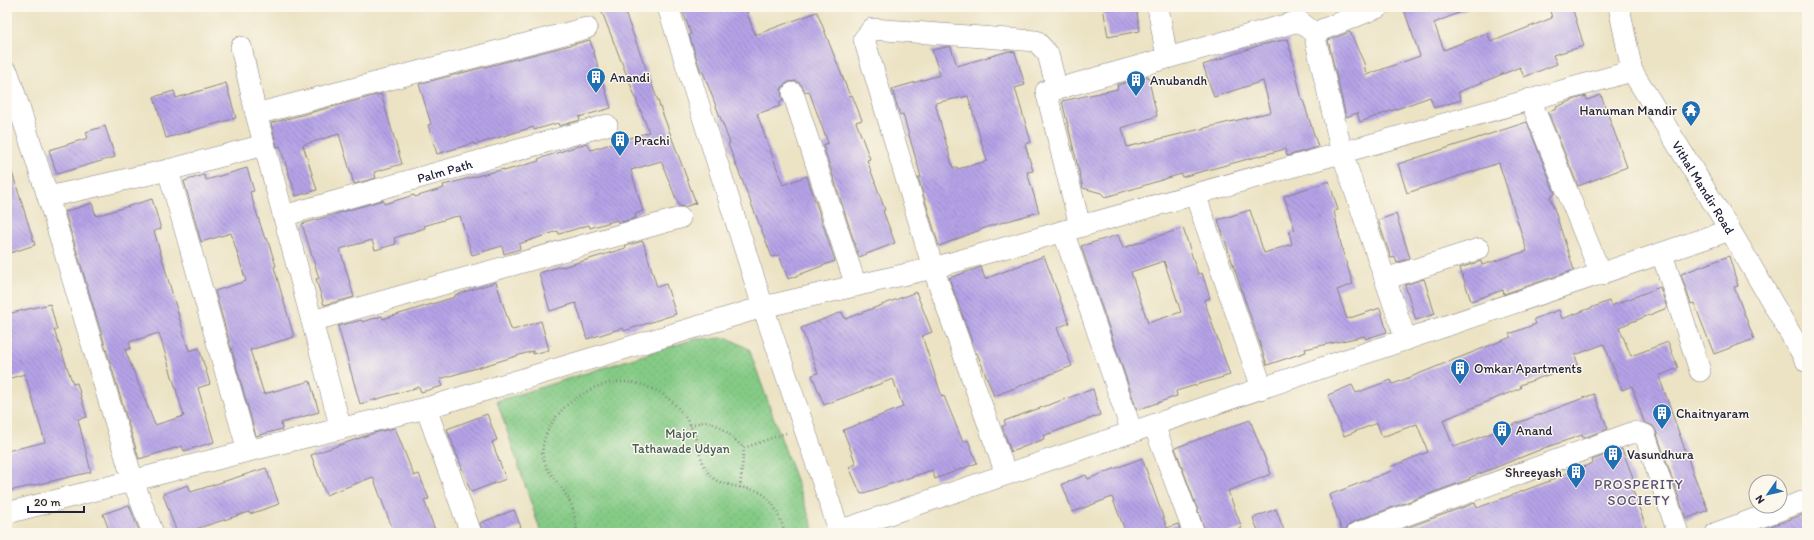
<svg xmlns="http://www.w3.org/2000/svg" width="1814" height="540" viewBox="0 0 1814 540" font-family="Itim,sans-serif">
  <defs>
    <pattern id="park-dots" width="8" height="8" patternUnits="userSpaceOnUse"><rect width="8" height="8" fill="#85cb86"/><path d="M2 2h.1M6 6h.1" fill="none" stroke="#73ae75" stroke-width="1.8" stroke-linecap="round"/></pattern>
    <pattern id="building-back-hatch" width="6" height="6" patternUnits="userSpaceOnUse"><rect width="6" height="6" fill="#b5a3e7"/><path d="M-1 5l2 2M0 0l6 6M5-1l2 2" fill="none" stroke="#9384bc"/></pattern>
  </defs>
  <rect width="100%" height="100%" fill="#fbf7ec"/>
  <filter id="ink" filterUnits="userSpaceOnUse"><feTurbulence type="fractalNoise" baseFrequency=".025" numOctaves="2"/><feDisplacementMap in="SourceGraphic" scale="8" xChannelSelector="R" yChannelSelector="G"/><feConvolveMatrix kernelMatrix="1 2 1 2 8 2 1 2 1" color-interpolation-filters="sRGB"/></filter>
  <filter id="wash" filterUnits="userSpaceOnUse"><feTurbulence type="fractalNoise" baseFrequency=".012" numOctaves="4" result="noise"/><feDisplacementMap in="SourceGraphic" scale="16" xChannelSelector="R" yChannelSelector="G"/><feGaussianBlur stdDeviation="0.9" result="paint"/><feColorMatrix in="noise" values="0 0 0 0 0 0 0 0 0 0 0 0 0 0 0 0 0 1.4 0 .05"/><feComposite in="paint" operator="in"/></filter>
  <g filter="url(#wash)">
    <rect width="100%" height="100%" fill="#ece3c4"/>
    <path fill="url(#park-dots)" stroke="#547660" d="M 728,338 L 749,349 L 815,533 L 541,533 L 497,401 L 695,339 Z"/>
    <g id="blocks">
      <g fill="url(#building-back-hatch)" fill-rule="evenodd">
        <path d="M 600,7 L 623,7 L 696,203 L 684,207 L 679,206 L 661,161 L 631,170 L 643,211 L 635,214 L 636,218 L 618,223 L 617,220 L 590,228 L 589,225 L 559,234 L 558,231 L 519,244 L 520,249 L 504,254 L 502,246 L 472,255 L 460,216 L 453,217 L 424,226 L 425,228 L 394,238 L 396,244 L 375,250 L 372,240 L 340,249 L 354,297 L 324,305 L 316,279 L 319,278 L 302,224 L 383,200 L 384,204 L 414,195 L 415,197 L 444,188 L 443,185 L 504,169 L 504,171 L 539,161 L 538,159 L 587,143 L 591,150 L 649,132 Z"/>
        <path d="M 681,7 L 745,7 L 755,35 L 817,12 L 850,96 L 852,95 L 862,120 L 856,122 L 870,159 L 867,160 L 885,210 L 883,211 L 895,243 L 859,257 L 823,145 L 828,143 L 809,91 L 805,92 L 801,84 L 796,81 L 789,82 L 784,85 L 781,90 L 783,101 L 779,103 L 780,106 L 757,114 L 783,185 L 807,176 L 835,261 L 788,279 L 779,255 L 772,257 L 728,144 L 730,143 L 703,72 L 701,72 L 689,35 L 691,34 Z"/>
        <path d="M 1103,7 L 1136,7 L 1140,31 L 1108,37 Z"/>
        <path d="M 1403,7 L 1473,7 L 1434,23 L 1444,50 L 1487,33 L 1491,42 L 1552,18 L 1549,7 L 1572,7 L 1584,46 L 1553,55 L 1557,64 L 1524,77 L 1520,67 L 1458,92 L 1461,100 L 1434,108 L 1430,97 L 1360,122 L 1357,113 L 1346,117 L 1328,40 L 1350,32 L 1364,63 L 1366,75 L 1420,56 Z"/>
        <path d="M 1288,39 L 1302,100 L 1303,100 L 1318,147 L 1287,156 L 1285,149 L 1182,177 L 1181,174 L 1126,191 L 1105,197 L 1101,193 L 1083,188 L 1062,101 L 1118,89 L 1117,85 L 1148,76 L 1157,116 L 1122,128 L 1127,147 L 1271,112 L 1263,81 L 1214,97 L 1203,65 L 1260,45 Z"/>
        <path d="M 590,40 L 611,108 L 579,117 L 580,120 L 559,126 L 558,123 L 534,130 L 533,127 L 474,145 L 474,143 L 437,154 L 428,125 L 431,124 L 419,84 Z"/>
        <path d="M 947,47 L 951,47 L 957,66 L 1009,51 L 1015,52 L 1025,85 L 1015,88 L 1031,142 L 1025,144 L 1033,171 L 1027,172 L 1039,212 L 990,226 L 939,246 L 918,177 L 921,177 L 903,114 L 900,115 L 892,89 L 940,75 L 932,50 ZM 968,96 L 987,161 L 958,169 L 957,167 L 953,168 L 935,103 Z"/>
        <path d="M 226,83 L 236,118 L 166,138 L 154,97 L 174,91 L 176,98 Z"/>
        <path d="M 381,94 L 402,164 L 374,172 L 376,178 L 354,184 L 339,134 L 303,145 L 317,190 L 296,196 L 280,146 L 277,147 L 271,123 Z"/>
        <path d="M 1601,95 L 1627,167 L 1578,186 L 1548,112 L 1557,109 L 1556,107 L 1576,99 L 1586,96 L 1587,100 Z"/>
        <path d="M 1527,122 L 1555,194 L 1550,196 L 1574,270 L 1504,294 L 1503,290 L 1471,301 L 1460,268 L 1481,261 L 1482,265 L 1527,251 L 1499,163 L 1407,193 L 1398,164 Z"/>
        <path d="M 105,126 L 115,157 L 57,174 L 49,150 L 88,138 L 86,132 Z"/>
        <path d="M 247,168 L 254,191 L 250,192 L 265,239 L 267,238 L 276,266 L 274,267 L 294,337 L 250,350 L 264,394 L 310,381 L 319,412 L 281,423 L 282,429 L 256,436 L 215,291 L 246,281 L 231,233 L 201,242 L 184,181 L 204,175 L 206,180 Z"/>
        <path d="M 11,169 L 35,245 L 7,254 L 7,170 Z"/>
        <path d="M 1329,181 L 1338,210 L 1334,211 L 1342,249 L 1353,284 L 1337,290 L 1347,319 L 1380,308 L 1387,332 L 1365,339 L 1365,336 L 1305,349 L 1306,352 L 1267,365 L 1218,220 L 1250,210 L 1264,253 L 1292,244 L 1289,231 L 1295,230 L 1284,196 Z"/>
        <path d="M 152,199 L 161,229 L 154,231 L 189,351 L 199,348 L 210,384 L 198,388 L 214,442 L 184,451 L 182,446 L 139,459 L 65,212 L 92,203 L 96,216 ZM 159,333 L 184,416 L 155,425 L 125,350 L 131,348 L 129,342 Z"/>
        <path d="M 1396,214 L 1410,258 L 1397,263 L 1395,257 L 1391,258 L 1378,220 Z"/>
        <path d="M 1183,228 L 1198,274 L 1202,273 L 1210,298 L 1204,300 L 1230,375 L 1176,391 L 1177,396 L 1137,410 L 1081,246 L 1118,235 L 1123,248 ZM 1164,261 L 1181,312 L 1148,323 L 1131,272 Z"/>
        <path d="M 643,241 L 657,287 L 666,284 L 676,314 L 624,331 L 623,328 L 587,339 L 576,303 L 550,311 L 539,273 L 562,266 L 563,267 L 626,248 L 625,246 Z"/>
        <path d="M 1044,256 L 1069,323 L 1057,328 L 1072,366 L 994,396 L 977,353 L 976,353 L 949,278 L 981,267 L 985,279 Z"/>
        <path d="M 1729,256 L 1738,286 L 1734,287 L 1754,339 L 1714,354 L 1694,303 L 1691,304 L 1681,274 Z"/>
        <path d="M 1424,279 L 1435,314 L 1416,320 L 1405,285 Z"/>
        <path d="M 496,282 L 511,329 L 513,330 L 541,321 L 549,350 L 533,354 L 533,351 L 440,379 L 443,386 L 421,392 L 419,387 L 360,404 L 338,326 L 362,320 L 362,322 L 382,316 L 383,319 L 455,297 L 455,295 Z"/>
        <path d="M 1660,287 L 1667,308 L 1619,327 L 1631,356 L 1668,342 L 1678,368 L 1659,376 L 1693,473 L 1708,510 L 1686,519 L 1656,431 L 1653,426 L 1644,422 L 1632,386 L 1622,390 L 1604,344 L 1575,355 L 1578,364 L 1520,385 L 1521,388 L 1443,420 L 1453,446 L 1457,446 L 1594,394 L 1608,429 L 1583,438 L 1582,435 L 1547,447 L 1469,478 L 1470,479 L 1353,522 L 1348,526 L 1345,533 L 1343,533 L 1329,495 L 1391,471 L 1390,467 L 1428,452 L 1417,424 L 1382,437 L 1377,423 L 1344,436 L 1328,395 L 1352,385 L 1356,393 L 1391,380 L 1393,384 L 1511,337 L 1509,334 L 1536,324 L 1534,319 L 1559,310 L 1562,319 L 1609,301 L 1611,306 Z"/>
        <path d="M 916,292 L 932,332 L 922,336 L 942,397 L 944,396 L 963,442 L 968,440 L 977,463 L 935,479 L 932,470 L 861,494 L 849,467 L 856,464 L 843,430 L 903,407 L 893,379 L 824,405 L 812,375 L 818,373 L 801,328 L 842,312 L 845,319 Z"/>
        <path d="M 50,304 L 57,330 L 54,330 L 73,384 L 77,383 L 87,417 L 78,419 L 91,472 L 9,491 L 7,481 L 7,451 L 45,442 L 25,374 L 7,379 L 7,314 Z"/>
        <path d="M 1093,389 L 1100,415 L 1043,436 L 1044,439 L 1011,452 L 1002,426 L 1006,425 L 1004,421 Z"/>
        <path d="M 487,414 L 497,440 L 492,442 L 506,479 L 471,492 L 447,429 Z"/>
        <path d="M 1250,420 L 1271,474 L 1228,491 L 1242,528 L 1229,533 L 1206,533 L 1175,448 Z"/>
        <path d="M 395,428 L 414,476 L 419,474 L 429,499 L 424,500 L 436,533 L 394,533 L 373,477 L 326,495 L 311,455 L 374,433 Z"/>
        <path d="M 1622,449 L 1635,483 L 1631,485 L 1648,533 L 1392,533 L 1475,503 L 1477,508 L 1507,497 L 1555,479 L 1555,478 L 1593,463 L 1592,460 Z"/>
        <path d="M 1142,458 L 1167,528 L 1178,524 L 1181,533 L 1126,533 L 1112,497 L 1073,512 L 1062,484 L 1086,475 L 1088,479 Z"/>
        <path d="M 266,468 L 279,504 L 250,514 L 249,512 L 183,533 L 177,533 L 163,494 L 188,485 L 191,492 Z"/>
        <path d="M 129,505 L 140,533 L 110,533 L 103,514 Z"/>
        <path d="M 1276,509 L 1285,533 L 1259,533 L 1253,518 Z"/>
        <path d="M 514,510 L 521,527 L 505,533 L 483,533 L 480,523 Z"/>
        <path d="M 1807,513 L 1807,533 L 1755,533 L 1755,532 Z"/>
      </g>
    </g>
  </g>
  <g filter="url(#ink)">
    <use href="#blocks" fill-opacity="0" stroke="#878280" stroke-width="1"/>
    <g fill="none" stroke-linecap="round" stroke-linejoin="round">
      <g stroke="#878280" stroke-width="22">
        <g id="minor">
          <path d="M 668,7 L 763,307 L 840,533"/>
          <path d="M 1158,7 L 1167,58"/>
          <path id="s1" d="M 1619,7 L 1632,71 L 1730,230 L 1807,362"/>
          <path d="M 1314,33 L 1379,7"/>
          <path d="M 241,47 L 256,114 L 341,429"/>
          <path d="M 8,73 L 48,197 L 133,481 L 153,533"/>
          <path d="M 1057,89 L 1299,21 L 1314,33 L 1342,153 L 1406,340"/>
          <path d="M 793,93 L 856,286"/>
          <path d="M 1530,99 L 1601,275"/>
          <path d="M 256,114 L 587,28"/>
          <path d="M 1195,194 L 1262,388"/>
          <path d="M 48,197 L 168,170"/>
          <path id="s2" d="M 283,216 L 607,125"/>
          <path d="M 1063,231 L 1132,432"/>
          <path d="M 1662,254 L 1700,371"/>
          <path d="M 1385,279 L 1479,249"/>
          <path d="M 312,321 L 680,218"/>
          <path d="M 426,408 L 471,533"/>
          <path d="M 1154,425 L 1194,533"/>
          <path d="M 248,451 L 168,170 L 264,145"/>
          <path d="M 1006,474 L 933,268 L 864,39 L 872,29 L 1036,41 L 1048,54 L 1057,89 L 1046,91 L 1080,226 L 1091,223"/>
          <path d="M 7,513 L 248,451 L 426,408 L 763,307 L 933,268 L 1632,71"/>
          <path d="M 839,531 L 1730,230"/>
          <path d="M 1357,533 L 1634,432 L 1645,435 L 1678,533"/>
          <path d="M 1716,533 L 1807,500"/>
        </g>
      </g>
      <g stroke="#878280" stroke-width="2.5" stroke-dasharray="1 3" stroke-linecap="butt">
        <path d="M 690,425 L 707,421 L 722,428 L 744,448"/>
        <path d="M 740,488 L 744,448 L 786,433"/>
        <path d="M 577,533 C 576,519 573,505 565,493 C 556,478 539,466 543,445 C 548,420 566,403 588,391 C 626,370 669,387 690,425 C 700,442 698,465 714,479 C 718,482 726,484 731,485 C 739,488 750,488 758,491 C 774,499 780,518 785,533"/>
      </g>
      <use href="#minor" stroke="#fff" stroke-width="21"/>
    </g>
  </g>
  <defs>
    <g id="building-pin" transform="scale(1)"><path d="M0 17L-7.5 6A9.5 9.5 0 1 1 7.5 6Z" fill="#1f6fb2" stroke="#fbf7ec"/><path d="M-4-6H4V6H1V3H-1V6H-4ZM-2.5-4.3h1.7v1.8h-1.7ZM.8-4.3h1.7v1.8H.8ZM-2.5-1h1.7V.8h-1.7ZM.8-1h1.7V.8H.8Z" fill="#fff"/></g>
    <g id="temple-pin" transform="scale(1)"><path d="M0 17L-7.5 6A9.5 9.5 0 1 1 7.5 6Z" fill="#1f6fb2" stroke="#fbf7ec"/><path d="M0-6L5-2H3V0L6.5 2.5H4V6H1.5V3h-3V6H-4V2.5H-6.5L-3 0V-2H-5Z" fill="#fff"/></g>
  </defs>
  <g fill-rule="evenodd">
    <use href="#building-pin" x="596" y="77"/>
    <use href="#building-pin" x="1136" y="80"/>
    <use href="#temple-pin" x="1691" y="110"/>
    <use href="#building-pin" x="620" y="140"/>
    <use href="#building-pin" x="1460" y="368"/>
    <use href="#building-pin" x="1662" y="413"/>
    <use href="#building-pin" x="1502" y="430"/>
    <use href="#building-pin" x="1613" y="454"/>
    <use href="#building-pin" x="1576" y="472"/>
  </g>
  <g text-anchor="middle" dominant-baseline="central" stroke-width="3" stroke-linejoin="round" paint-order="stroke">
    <g font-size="13" fill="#22223b" stroke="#fbf7ec" text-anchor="start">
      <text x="610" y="77">Anandi</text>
      <text x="1150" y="80">Anubandh</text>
      <text x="1677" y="110" text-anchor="end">Hanuman Mandir</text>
      <text x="634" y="140">Prachi</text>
      <text x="1474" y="368">Omkar Apartments</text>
      <text x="1676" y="413">Chaitnyaram</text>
      <text x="1516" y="430">Anand</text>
      <text x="1627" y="454">Vasundhura</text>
      <text x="1562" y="472" text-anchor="end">Shreeyash</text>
    </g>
    <g font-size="13" fill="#22223b" stroke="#fbf7ec">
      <text stroke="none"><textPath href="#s2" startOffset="168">Palm Path</textPath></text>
      <text stroke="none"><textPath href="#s1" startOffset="202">Vithal Mandir Road</textPath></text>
    </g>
    <g font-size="13" fill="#455d55" stroke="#fbf7ec">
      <text x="681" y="433">Major<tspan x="681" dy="15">Tathawade Udyan</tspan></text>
    </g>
    <g font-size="14" letter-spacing="1" fill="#554f77" stroke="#fbf7ec">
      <text x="1639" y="484">PROSPERITY<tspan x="1639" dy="16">SOCIETY</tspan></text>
    </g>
  </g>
  <rect width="1814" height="540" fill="none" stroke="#fbf7ec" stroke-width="24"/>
  <g transform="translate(1768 494) rotate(236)"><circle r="19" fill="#fbf7ec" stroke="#a4a2a5"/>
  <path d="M0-3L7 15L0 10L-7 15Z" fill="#1f6fb2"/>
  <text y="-6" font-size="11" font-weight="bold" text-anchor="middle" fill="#22223b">N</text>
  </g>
  <path d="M28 506v6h56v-6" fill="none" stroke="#22223b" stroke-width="2"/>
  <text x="34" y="506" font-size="12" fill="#22223b" stroke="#fbf7ec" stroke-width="3" paint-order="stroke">20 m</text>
</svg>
